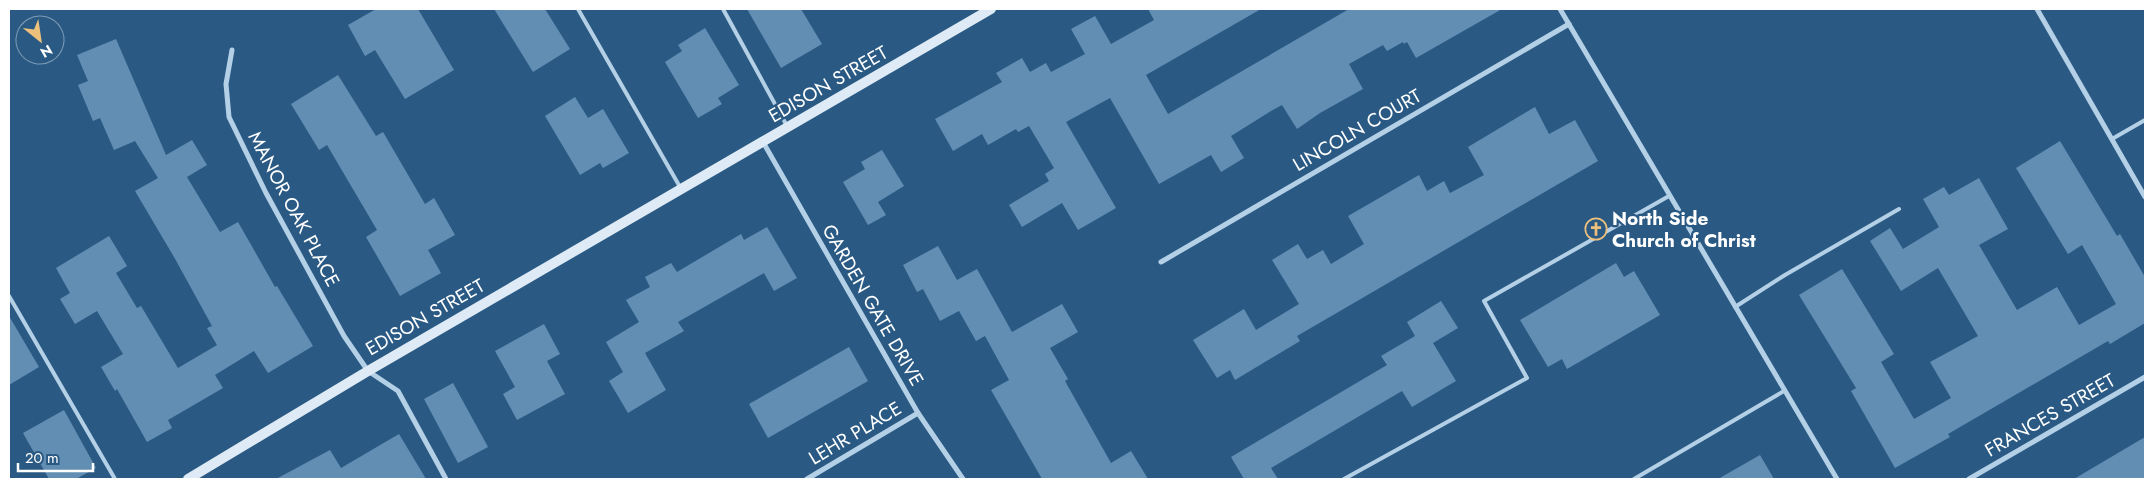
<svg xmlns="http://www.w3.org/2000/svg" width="2154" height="488" viewBox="0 0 2154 488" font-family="Jost,sans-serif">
  <rect width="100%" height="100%" fill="#2a5a84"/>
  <g fill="#628eb3">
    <path d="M 376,9 L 418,9 L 454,70 L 405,99 L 375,50 L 365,56 L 348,25 Z"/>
    <path d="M 494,9 L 545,9 L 570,49 L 533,72 Z"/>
    <path d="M 747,9 L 801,9 L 822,44 L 781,68 Z"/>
    <path d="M 1148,9 L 1261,9 L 1146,75 L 1168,114 L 1349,9 L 1502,9 L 1416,58 L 1407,42 L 1404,44 L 1403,42 L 1387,51 L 1383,45 L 1349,64 L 1363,89 L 1320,113 L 1297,129 L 1282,105 L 1271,111 L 1231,136 L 1244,158 L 1221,172 L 1211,155 L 1159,184 L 1110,98 L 1066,122 L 1116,208 L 1078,230 L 1062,203 L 1022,227 L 1009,205 L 1049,181 L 1045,174 L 1054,168 L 1029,126 L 1018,132 L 1016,129 L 988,145 L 982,134 L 953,151 L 935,119 L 1002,82 L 996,73 L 1022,58 L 1030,72 L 1046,63 L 1051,72 L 1085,54 L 1071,29 L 1095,16 L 1111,44 L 1154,20 Z"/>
    <path d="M 705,28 L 739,85 L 718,98 L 722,104 L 698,118 L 665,62 L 682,51 L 678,45 Z"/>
    <path d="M 116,39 L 166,155 L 192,140 L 207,165 L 187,177 L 220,232 L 238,222 L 275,287 L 277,286 L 313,346 L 268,373 L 254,351 L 215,375 L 223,388 L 168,420 L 172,428 L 147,442 L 117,389 L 115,391 L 101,367 L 123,354 L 97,311 L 75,324 L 60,299 L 70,293 L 56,268 L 109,236 L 127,266 L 116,273 L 137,308 L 141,306 L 178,368 L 217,345 L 207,328 L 212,326 L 174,257 L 135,191 L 158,178 L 135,141 L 114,150 L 100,118 L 93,121 L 78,85 L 88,81 L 77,55 Z"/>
    <path d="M 338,75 L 376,136 L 383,132 L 425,204 L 434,198 L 455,235 L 428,250 L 441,273 L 400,296 L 366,237 L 377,230 L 327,145 L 319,150 L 291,104 Z"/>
    <path d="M 575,97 L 588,118 L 603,109 L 629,153 L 603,168 L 600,163 L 580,175 L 545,116 Z"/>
    <path d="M 1535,107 L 1549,134 L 1575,120 L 1598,161 L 1297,336 L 1300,341 L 1235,380 L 1230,370 L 1217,378 L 1193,340 L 1244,309 L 1256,330 L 1299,304 L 1272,260 L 1298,244 L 1307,259 L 1323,250 L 1331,264 L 1364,244 L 1348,216 L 1419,175 L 1427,191 L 1444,181 L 1450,193 L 1484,175 L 1468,147 Z"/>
    <path d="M 2060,141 L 2117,236 L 2120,234 L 2145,277 L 2145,323 L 2110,344 L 2108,341 L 1948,434 L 1950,437 L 1895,468 L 1851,391 L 1856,388 L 1799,295 L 1842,269 L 1894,354 L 1881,362 L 1914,419 L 1951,398 L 1930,362 L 1978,336 L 1938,268 L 1901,291 L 1870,241 L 1890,228 L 1903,249 L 1939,227 L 1923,199 L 1944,187 L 1949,195 L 1979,178 L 2008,229 L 1979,245 L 2017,310 L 2057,287 L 2079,325 L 2116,304 L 2082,245 L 2068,254 L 2016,168 Z"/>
    <path d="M 882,150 L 904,186 L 878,202 L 886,215 L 868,225 L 843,182 L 865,169 L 861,162 Z"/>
    <path d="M 767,227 L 797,278 L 774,291 L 764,273 L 678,322 L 684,331 L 645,353 L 666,390 L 628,413 L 609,381 L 623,372 L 606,342 L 639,322 L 626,300 L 650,287 L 645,277 L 671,263 L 677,272 L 741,234 L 744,240 Z"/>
    <path d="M 938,246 L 957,280 L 977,269 L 1012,332 L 1062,304 L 1078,332 L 1050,348 L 1068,379 L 1065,381 L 1111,463 L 1131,451 L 1148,479 L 1042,479 L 991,390 L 1009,380 L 985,336 L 976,341 L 959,311 L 940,321 L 923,289 L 917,292 L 903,265 Z"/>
    <path d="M 1616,263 L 1624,277 L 1634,271 L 1660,315 L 1567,369 L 1562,359 L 1548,367 L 1520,320 Z"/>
    <path d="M 1441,301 L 1458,328 L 1433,343 L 1456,381 L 1412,407 L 1402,391 L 1271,468 L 1278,479 L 1244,479 L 1231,457 L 1387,365 L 1381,356 L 1415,336 L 1407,322 Z"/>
    <path d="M 9,316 L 39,367 L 9,385 Z"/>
    <path d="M 544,324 L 560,354 L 547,361 L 565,394 L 517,420 L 503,394 L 515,387 L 495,351 Z"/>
    <path d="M 849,347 L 868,381 L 768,438 L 749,404 Z"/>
    <path d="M 453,383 L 488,447 L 458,463 L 424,399 Z"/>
    <path d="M 64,410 L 96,468 L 76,479 L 49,479 L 23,433 Z"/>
    <path d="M 399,434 L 426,479 L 276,479 L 330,450 L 341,468 Z"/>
    <path d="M 2145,437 L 2145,479 L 2074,479 Z"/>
    <path d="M 1760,455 L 1774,479 L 1718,479 Z"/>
  </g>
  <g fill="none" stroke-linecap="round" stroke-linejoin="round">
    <g stroke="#b4d0e6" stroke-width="4">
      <path d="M 578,9 L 680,187"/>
      <path d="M 723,9 L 787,126"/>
      <path d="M 2112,139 L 2145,120"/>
      <path d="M 9,296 L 115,479"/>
      <path d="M 1735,307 L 1785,275 L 1899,209"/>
      <path d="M 1344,479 L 1527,378 L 1484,301 L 1669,196"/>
      <path d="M 1634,479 L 1784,391"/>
    </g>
    <g stroke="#b4d0e6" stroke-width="5">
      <path d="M 1560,9 L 1837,479"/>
      <path d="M 2037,9 L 2145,197"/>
      <path d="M 232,50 L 226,84 L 229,117 L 266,193 L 344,336 L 368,371 L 398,391 L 446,479"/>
      <path d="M 763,142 L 918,413 L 963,479"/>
      <path d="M 1161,262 L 1569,24"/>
      <path d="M 807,479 L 918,413"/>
      <path d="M 1969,479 L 2145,377"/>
    </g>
    <path stroke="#deebf6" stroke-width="10" d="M 188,479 L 368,371 L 991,9"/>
  </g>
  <defs>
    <g id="church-ring" transform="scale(1.125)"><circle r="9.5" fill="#2a5a84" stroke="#edc17c" stroke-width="1.5"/><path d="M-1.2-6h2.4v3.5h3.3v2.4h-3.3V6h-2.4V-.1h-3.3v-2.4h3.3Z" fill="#edc17c"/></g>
  </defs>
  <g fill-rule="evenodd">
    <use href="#church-ring" x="1596" y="229"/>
  </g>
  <g text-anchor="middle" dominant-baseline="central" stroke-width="4.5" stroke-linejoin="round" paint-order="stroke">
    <g font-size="19" fill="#fff" stroke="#2a5a84">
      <text transform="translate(828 84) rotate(-30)">EDISON STREET</text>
      <text transform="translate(1357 130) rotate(-30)">LINCOLN COURT</text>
      <text transform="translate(294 209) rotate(62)">MANOR OAK PLACE</text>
      <text transform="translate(873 305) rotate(60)">GARDEN GATE DRIVE</text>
      <text transform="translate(425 317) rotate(-30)">EDISON STREET</text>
      <text transform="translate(2050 415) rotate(-30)">FRANCES STREET</text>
      <text transform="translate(855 433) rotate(-31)">LEHR PLACE</text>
    </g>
    <g font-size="19" font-weight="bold" fill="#fff" stroke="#2a5a84" text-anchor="start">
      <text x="1612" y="218">North Side<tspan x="1612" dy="22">Church of Christ</tspan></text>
    </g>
  </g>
  <rect width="2154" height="488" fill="none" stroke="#ffffff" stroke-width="20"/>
  <g transform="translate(40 40) rotate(150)"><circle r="24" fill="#2a5a84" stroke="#7f9cb5"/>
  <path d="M0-4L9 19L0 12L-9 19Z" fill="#edc17c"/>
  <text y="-8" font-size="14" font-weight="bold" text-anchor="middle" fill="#ffffff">N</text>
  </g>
  <path d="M18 463v8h75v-8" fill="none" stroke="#ffffff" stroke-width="2.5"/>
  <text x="25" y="463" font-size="15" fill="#ffffff" stroke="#2a5a84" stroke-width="4" paint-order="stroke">20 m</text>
</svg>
